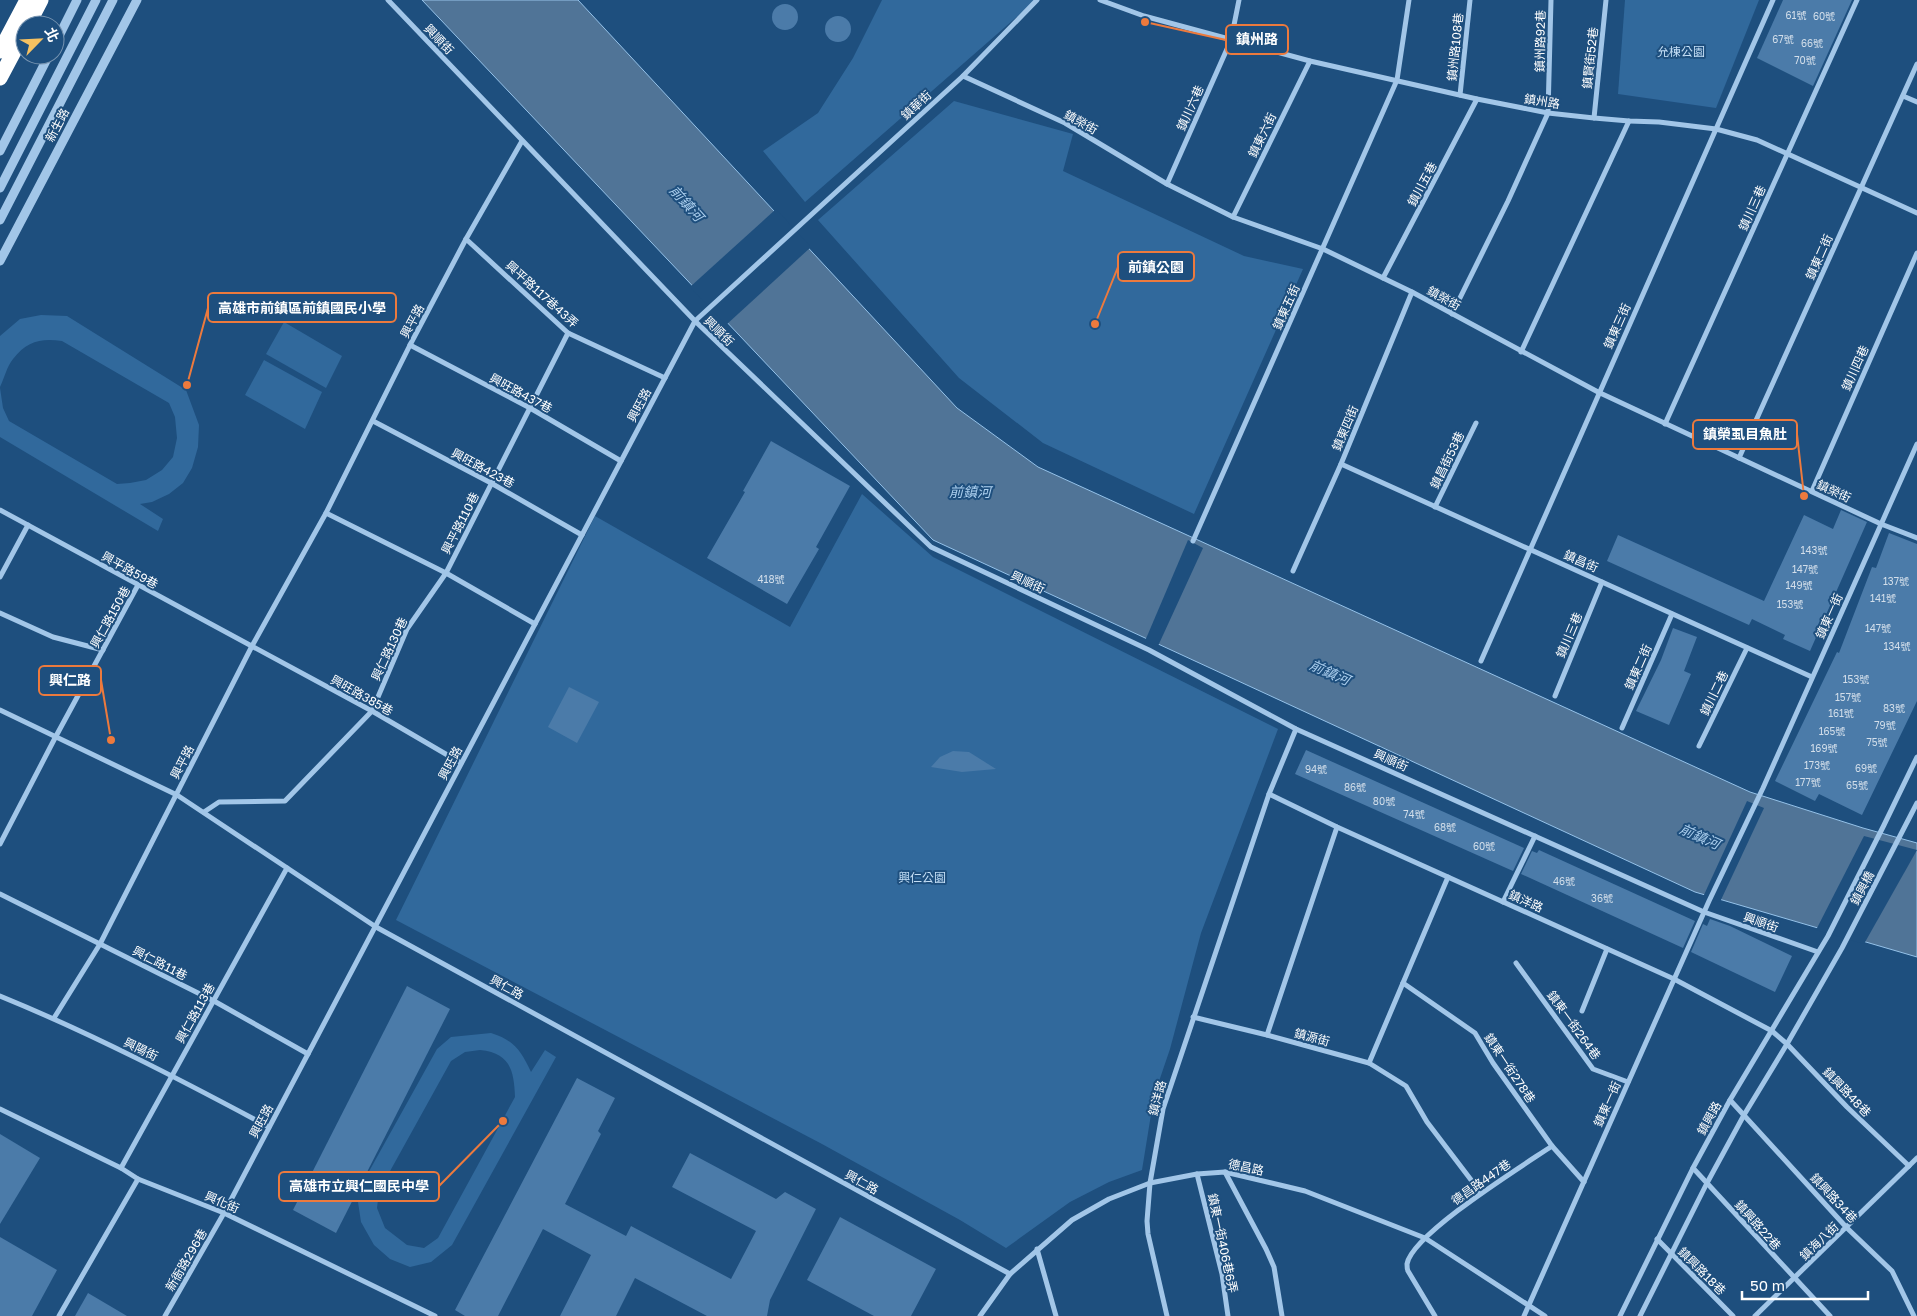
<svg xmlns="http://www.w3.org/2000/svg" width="1917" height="1316" viewBox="0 0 1917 1316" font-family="'Golos Text','Noto Sans TC',sans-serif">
  <rect width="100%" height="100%" fill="#1e4f7e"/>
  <g fill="#31699c" fill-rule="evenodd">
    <path d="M 882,0 L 1036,0 L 805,202 L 763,151 L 818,113 L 853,58 Z"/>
    <path d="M 1625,0 L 1759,0 L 1716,108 L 1618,94 Z"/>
    <path d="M 954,101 L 1073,134 L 1063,171 L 1244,256 L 1303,269 L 1194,514 L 1043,443 L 959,378 L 818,220 Z"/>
    <path d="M 41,315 L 67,316 L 186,390 L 199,425 L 198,447 L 192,468 L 183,483 L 169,494 L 152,502 L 140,504 L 163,519 L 158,531 L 0,437 L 0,388 L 3,408 L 9,421 L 117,484 L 130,483 L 146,480 L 162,470 L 173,457 L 177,438 L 175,417 L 169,403 L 62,341 C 41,338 27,341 13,359 C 7,366 4,379 0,387 L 0,336 L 20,319 Z"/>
    <path d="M 284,322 L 342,356 L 326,388 L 266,354 Z"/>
    <path d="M 264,360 L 322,392 L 305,429 L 245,395 Z"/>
    <path d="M 862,494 L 933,557 L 1278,729 L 1201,933 L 1170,1049 L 1154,1096 L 1142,1170 L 1109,1182 L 1070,1202 L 1006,1248 L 960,1220 L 822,1144 L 396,920 L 595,516 L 790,627 Z"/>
    <path d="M 491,1033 C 514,1040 521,1051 531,1072 L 545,1050 L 556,1057 L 452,1245 L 431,1262 L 410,1267 L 390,1259 L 374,1245 L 361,1222 L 358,1202 L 362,1184 L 437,1049 L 451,1037 ZM 480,1050 C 510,1053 514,1070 515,1097 L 438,1238 L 424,1248 L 407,1245 L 385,1228 L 377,1208 L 379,1191 L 451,1061 L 465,1052 Z"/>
  </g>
  <path fill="#507497" stroke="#95c2e9" d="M 422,0 L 578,0 L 957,408 L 1038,467 L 1750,792 L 1863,828 L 1917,843 L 1917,957 L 1695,892 L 933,540 Z"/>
  <g fill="#1e4f7e">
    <path d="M 776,209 L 811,247 L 726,325 L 690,287 Z"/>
    <path d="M 1188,540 L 1203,548 L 1158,646 L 1145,641 Z"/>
    <path d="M 1747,801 L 1764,808 L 1720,902 L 1703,897 Z"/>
    <path d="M 1864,836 L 1917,850 L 1864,944 L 1816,930 Z"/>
  </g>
  <g fill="#4b7ba9">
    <path d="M 1783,0 L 1852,0 L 1813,86 L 1757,58 Z"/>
    <circle cx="785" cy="17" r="13"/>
    <circle cx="838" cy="29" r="13"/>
    <path d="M 771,441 L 850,486 L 816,547 L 819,549 L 787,604 L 707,558 L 745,492 L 743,491 Z"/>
    <path d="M 1841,510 L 1867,522 L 1810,651 L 1783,639 L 1785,635 L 1752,619 L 1749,625 L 1607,561 L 1618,535 L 1764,601 L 1804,515 L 1833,529 Z"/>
    <path d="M 1889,533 L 1917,544 L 1917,701 L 1862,815 L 1819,794 L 1815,801 L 1775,781 L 1837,652 L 1839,653 L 1872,567 L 1876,568 Z"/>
    <path d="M 1673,628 L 1697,637 L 1684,671 L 1691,674 L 1669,725 L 1636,711 L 1661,660 Z"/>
    <path d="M 569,687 L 599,702 L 577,743 L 548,727 Z"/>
    <path d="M 1306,750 L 1524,848 L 1513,871 L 1295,774 Z"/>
    <path d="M 953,751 L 969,752 L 996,769 L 962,772 L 931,767 L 940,757 Z"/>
    <path d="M 1539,850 L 1695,921 L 1683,948 L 1521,874 L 1532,851 L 1537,853 Z"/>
    <path d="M 1710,919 L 1730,926 L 1792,956 L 1775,992 L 1691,952 L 1703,924 L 1707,926 Z"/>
    <path d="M 407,986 L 450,1009 L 336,1233 L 293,1210 Z"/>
    <path d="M 577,1078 L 615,1098 L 598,1131 L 601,1134 L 565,1204 L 626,1236 L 631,1226 L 731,1279 L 756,1231 L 672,1187 L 690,1153 L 776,1199 L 785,1192 L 816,1209 L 770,1300 L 767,1316 L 707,1316 L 635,1278 L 616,1316 L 560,1316 L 591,1255 L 543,1229 L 498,1316 L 465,1316 L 455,1310 Z"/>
    <path d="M 0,1134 L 40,1158 L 0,1224 Z"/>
    <path d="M 840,1217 L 936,1269 L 911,1316 L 874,1316 L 807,1280 Z"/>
    <path d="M 0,1237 L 57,1270 L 32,1316 L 0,1316 Z"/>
    <path d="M 88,1293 L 127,1316 L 75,1316 Z"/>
  </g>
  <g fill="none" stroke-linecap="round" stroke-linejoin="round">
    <g stroke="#a2c6e8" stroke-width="5">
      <path d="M 388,0 L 695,321 L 931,547 L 1149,650 L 1296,729 L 1704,912 L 1818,952"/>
      <path d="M 1100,0 L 1144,16 L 1310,61 L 1477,99 L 1548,113 L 1594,118 L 1629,121 L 1659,122 L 1716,129 L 1757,140 L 1917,213"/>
      <path d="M 963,76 L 1065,123 L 1167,184 L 1233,217 L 1323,249 L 1412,292 L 1598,392 L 1881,524 L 1917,538"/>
      <path d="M 1460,95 L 1470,0"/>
      <path d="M 1903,96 L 1917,102"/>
      <path d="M 1594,118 L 1606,0"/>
      <path d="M 1167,184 L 1231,40 L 1239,0"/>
      <path d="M 1233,217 L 1310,61"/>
      <path d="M 466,239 L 568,333 L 665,378"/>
      <path d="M 1383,278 L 1477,99"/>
      <path d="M 1452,314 L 1508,201 L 1548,113 L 1551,0"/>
      <path d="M 410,345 L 530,408 L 621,461"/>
      <path d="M 1521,352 L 1629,121"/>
      <path d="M 373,421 L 491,483 L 582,535"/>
      <path d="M 1665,424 L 1857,0"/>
      <path d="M 1739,458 L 1917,64"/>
      <path d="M 1341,464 L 1812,677"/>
      <path d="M 1812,491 L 1917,253"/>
      <path d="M 1435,507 L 1476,423"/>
      <path d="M 0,510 L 372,711 L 461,763"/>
      <path d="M 326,513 L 446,573 L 535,624"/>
      <path d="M 1193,541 L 1397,80 L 1409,0"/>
      <path d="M 1293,571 L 1341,464 L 1412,292"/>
      <path d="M 0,577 L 28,525"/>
      <path d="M 0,613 L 53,637 L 103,650"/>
      <path d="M 1481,661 L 1773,0"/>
      <path d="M 1555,696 L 1602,582"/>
      <path d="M 0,710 L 177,795 L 376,927 L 1010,1274"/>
      <path d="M 1622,728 L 1672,614"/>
      <path d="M 1699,746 L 1747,648"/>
      <path d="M 1269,794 L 1296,729"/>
      <path d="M 204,812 L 219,802 L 285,801 L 372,711 L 407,629 L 446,573 L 568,333"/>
      <path d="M 0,844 L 55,738 L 138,585"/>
      <path d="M 0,894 L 214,1001 L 308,1054"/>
      <path d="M 1503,902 L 1535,836"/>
      <path d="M 1516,963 L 1593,1069 L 1628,1082"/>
      <path d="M 1403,983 L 1475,1033 L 1493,1063 L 1552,1146 L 1584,1182"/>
      <path d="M 0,996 C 93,1034 181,1080 269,1127"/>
      <path d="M 1582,1011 L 1607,949"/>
      <path d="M 1193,1017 L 1267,1035 L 1369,1063 L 1406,1086 L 1427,1122 L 1481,1193"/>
      <path d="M 54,1018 L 100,944 L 252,646 L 326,513 L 410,345 L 466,239 L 522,141"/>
      <path d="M 1267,1035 L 1337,827"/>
      <path d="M 1369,1063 L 1448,877"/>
      <path d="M 1730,1100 L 1847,1228 L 1892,1271 L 1914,1316"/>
      <path d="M 0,1109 L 121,1168 L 138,1179 L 224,1213 L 435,1316"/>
      <path d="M 121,1168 L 287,868"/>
      <path d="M 1693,1168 L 1830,1316"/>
      <path d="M 1225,1172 L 1266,1249 L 1274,1267 L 1282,1316"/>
      <path d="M 1197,1174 L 1222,1274 L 1228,1316"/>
      <path d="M 1657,1239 L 1733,1316"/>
      <path d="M 1037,1249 L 1056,1316"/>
      <path d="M 59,1316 L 138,1179"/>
      <path d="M 165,1316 L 224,1213 L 695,321 L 963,76 L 1037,0"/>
      <path d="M 980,1316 L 1010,1274 L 1072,1220 L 1109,1199 L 1150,1183 L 1197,1174 L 1225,1172 L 1305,1191 L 1425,1238 L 1545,1316"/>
      <path d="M 1167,1316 L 1148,1234 L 1147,1221 L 1150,1183 L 1163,1109 L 1269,794 L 1337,827 L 1674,979 L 1772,1031 L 1787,1044 L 1847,1107 L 1909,1166"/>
      <path d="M 1435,1316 L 1408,1271 C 1407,1269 1407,1266 1407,1264 C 1412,1234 1524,1165 1552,1146"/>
      <path d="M 1524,1316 L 1709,901 L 1763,788 L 1917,444"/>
      <path d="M 1620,1316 L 1693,1168 L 1730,1100 L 1828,936 L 1884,825 L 1917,757"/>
      <path d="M 1640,1316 L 1707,1183 L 1744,1115 L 1787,1044 L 1842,948 L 1917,803"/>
      <path d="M 1755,1316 L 1917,1158"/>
    </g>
    <g stroke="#a2c6e8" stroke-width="9">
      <path d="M 55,44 L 77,0"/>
      <path d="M 0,151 L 49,55"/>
      <path d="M 0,188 L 96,0"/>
      <path d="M 0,220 L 113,0"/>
      <path d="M 0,261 L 137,0"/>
    </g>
    <g stroke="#fff" stroke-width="15">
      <path d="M 28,25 L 41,0"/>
      <path d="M 0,51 L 27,0"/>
      <path d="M 0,78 L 25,31"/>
    </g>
  </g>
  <g text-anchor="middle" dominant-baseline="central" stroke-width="4" stroke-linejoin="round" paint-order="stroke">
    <g font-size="10" fill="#d2deea">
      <text x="1796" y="15">61號</text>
      <text x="1824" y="16">60號</text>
      <text x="1783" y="39">67號</text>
      <text x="1812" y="43">66號</text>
      <text x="1805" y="60">70號</text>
      <text x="1814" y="550">143號</text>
      <text x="1805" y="569">147號</text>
      <text x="771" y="579">418號</text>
      <text x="1896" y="581">137號</text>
      <text x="1799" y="585">149號</text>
      <text x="1883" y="598">141號</text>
      <text x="1790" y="604">153號</text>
      <text x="1878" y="628">147號</text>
      <text x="1897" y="646">134號</text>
      <text x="1856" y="679">153號</text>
      <text x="1848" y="697">157號</text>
      <text x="1894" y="708">83號</text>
      <text x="1841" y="713">161號</text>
      <text x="1885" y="725">79號</text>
      <text x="1832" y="731">165號</text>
      <text x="1877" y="742">75號</text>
      <text x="1824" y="748">169號</text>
      <text x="1817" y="765">173號</text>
      <text x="1866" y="768">69號</text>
      <text x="1316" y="769">94號</text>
      <text x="1808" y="782">177號</text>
      <text x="1857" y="785">65號</text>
      <text x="1355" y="787">86號</text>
      <text x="1384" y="801">80號</text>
      <text x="1414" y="814">74號</text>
      <text x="1445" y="827">68號</text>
      <text x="1484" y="846">60號</text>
      <text x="1564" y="881">46號</text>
      <text x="1602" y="898">36號</text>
    </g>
    <g font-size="12" fill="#fff" stroke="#1e4f7e">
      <text transform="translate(439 39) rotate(46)">興順街</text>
      <text transform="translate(1540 41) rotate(-89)">鎮州路92巷</text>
      <text transform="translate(1455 47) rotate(-84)">鎮州路108巷</text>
      <text transform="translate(1590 58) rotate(-84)">鎮賢街52巷</text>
      <text transform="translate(1542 101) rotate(9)">鎮州路</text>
      <text transform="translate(916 105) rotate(-43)">鎮華街</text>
      <text transform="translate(1190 108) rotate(-66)">鎮川六巷</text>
      <text transform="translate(1081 122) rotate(29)">鎮榮街</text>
      <text transform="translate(57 125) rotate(-62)">新生路</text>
      <text transform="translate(1262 135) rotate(-64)">鎮東六街</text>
      <text transform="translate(1422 184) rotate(-62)">鎮川五巷</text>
      <text transform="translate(1752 208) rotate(-66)">鎮川三巷</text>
      <text transform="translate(1819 257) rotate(-66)">鎮東二街</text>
      <text transform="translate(542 294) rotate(42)">興平路117巷43弄</text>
      <text transform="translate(1444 298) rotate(29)">鎮榮街</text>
      <text transform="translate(1286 307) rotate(-66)">鎮東五街</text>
      <text transform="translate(412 321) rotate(-62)">興平路</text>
      <text transform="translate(1617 326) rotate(-66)">鎮東三街</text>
      <text transform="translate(719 331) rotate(44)">興順街</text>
      <text transform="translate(1855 368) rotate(-66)">鎮川四巷</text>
      <text transform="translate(521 393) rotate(28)">興旺路437巷</text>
      <text transform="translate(639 405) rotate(-62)">興旺路</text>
      <text transform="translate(1345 428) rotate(-67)">鎮東四街</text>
      <text transform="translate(1447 460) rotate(-64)">鎮昌街53巷</text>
      <text transform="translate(483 468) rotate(28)">興旺路423巷</text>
      <text transform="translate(1834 491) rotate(25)">鎮榮街</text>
      <text transform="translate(460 523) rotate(-63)">興平路110巷</text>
      <text transform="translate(1581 561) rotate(24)">鎮昌街</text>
      <text transform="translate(130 570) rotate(29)">興平路59巷</text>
      <text transform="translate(1028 582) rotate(25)">興順街</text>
      <text transform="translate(1829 616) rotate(-66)">鎮東一街</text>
      <text transform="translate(110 617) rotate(-61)">興仁路150巷</text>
      <text transform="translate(1569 635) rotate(-67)">鎮川三巷</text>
      <text transform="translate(389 649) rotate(-65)">興仁路130巷</text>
      <text transform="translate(1638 667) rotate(-66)">鎮東二街</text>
      <text transform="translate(1714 693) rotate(-64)">鎮川二巷</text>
      <text transform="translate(362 695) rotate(29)">興旺路385巷</text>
      <text transform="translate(1391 760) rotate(24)">興順街</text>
      <text transform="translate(182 762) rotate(-63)">興平路</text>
      <text transform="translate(450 763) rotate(-62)">興旺路</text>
      <text transform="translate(1862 888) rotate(-62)">鎮興橋</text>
      <text transform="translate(1526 901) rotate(24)">鎮洋路</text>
      <text transform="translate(1761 922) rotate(19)">興順街</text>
      <text transform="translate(160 963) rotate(27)">興仁路11巷</text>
      <text transform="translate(507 987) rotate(29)">興仁路</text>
      <text transform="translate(195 1013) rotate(-61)">興仁路113巷</text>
      <text transform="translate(1574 1025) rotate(54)">鎮東一街264巷</text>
      <text transform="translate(1312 1037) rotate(15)">鎮源街</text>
      <text transform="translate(141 1049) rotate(26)">興陽街</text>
      <text transform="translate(1510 1068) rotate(56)">鎮東一街278巷</text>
      <text transform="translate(1847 1092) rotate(46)">鎮興路48巷</text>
      <text transform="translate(1157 1098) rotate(-75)">鎮洋路</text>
      <text transform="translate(1607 1104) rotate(-66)">鎮東一街</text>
      <text transform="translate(1709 1118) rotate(-61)">鎮興路</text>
      <text transform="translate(261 1121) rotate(-62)">興旺路</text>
      <text transform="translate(1246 1167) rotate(12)">德昌路</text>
      <text transform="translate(862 1182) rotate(29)">興仁路</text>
      <text transform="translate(1481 1182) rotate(-35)">德昌路447巷</text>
      <text transform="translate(1834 1198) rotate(47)">鎮興路34巷</text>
      <text transform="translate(222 1202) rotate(23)">興化街</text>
      <text transform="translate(1758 1225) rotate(48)">鎮興路22巷</text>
      <text transform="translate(1819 1241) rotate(-44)">鎮海八街</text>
      <text transform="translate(1223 1243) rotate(78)">鎮東一街406巷6弄</text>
      <text transform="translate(186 1260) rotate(-60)">新衙路296巷</text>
      <text transform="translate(1702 1271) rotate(45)">鎮興路18巷</text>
    </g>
    <g font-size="12" fill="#c5dff6" stroke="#1e4f7e">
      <text x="1681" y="51">允棟公園</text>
      <text x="922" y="877">興仁公園</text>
    </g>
    <g font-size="14" font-style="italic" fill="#add0ef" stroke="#1e4f7e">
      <text transform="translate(687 203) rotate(48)">前鎮河</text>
      <text x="970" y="491">前鎮河</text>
      <text transform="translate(1330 672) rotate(24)">前鎮河</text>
      <text transform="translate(1700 836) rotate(24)">前鎮河</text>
    </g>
  </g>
  <path fill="none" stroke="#ed7a3d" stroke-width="2" d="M1145 22L1226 40M1095 324L1118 267M187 385L208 308M1804 496L1797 434M111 740L101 680M503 1121L439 1186"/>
  <g fill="#ed7a3d" stroke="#1e4f7e" stroke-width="2">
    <circle cx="1145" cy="22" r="5"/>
    <circle cx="1095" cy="324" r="5"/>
    <circle cx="187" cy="385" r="5"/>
    <circle cx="1804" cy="496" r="5"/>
    <circle cx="111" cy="740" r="5"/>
    <circle cx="503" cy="1121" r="5"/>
  </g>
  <g fill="#1e4f7e" stroke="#ed7a3d" stroke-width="2">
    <rect x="1226" y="25" width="62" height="29" rx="5"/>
    <rect x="1118" y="252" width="76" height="29" rx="5"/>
    <rect x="208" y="293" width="188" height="29" rx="5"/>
    <rect x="1693" y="420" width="104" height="29" rx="5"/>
    <rect x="39" y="666" width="62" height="29" rx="5"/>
    <rect x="279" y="1172" width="160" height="29" rx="5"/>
  </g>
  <g font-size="14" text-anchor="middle" font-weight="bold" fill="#fff">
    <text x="1257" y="44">鎮州路</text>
    <text x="1156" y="272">前鎮公園</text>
    <text x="302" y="313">高雄市前鎮區前鎮國民小學</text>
    <text x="1745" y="439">鎮榮虱目魚肚</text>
    <text x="70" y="685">興仁路</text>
    <text x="359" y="1191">高雄市立興仁國民中學</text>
  </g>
  <g transform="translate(40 40) rotate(66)"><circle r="24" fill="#1e4f7e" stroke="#7895b2"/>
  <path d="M0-4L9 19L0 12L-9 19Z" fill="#f6c161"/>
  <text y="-8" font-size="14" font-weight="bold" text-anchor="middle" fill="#ffffff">北</text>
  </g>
  <path d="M1742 1291v8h126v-8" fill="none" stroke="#ffffff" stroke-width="2.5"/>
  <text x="1750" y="1291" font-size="15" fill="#ffffff" stroke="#1e4f7e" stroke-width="4" paint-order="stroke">50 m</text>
</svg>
